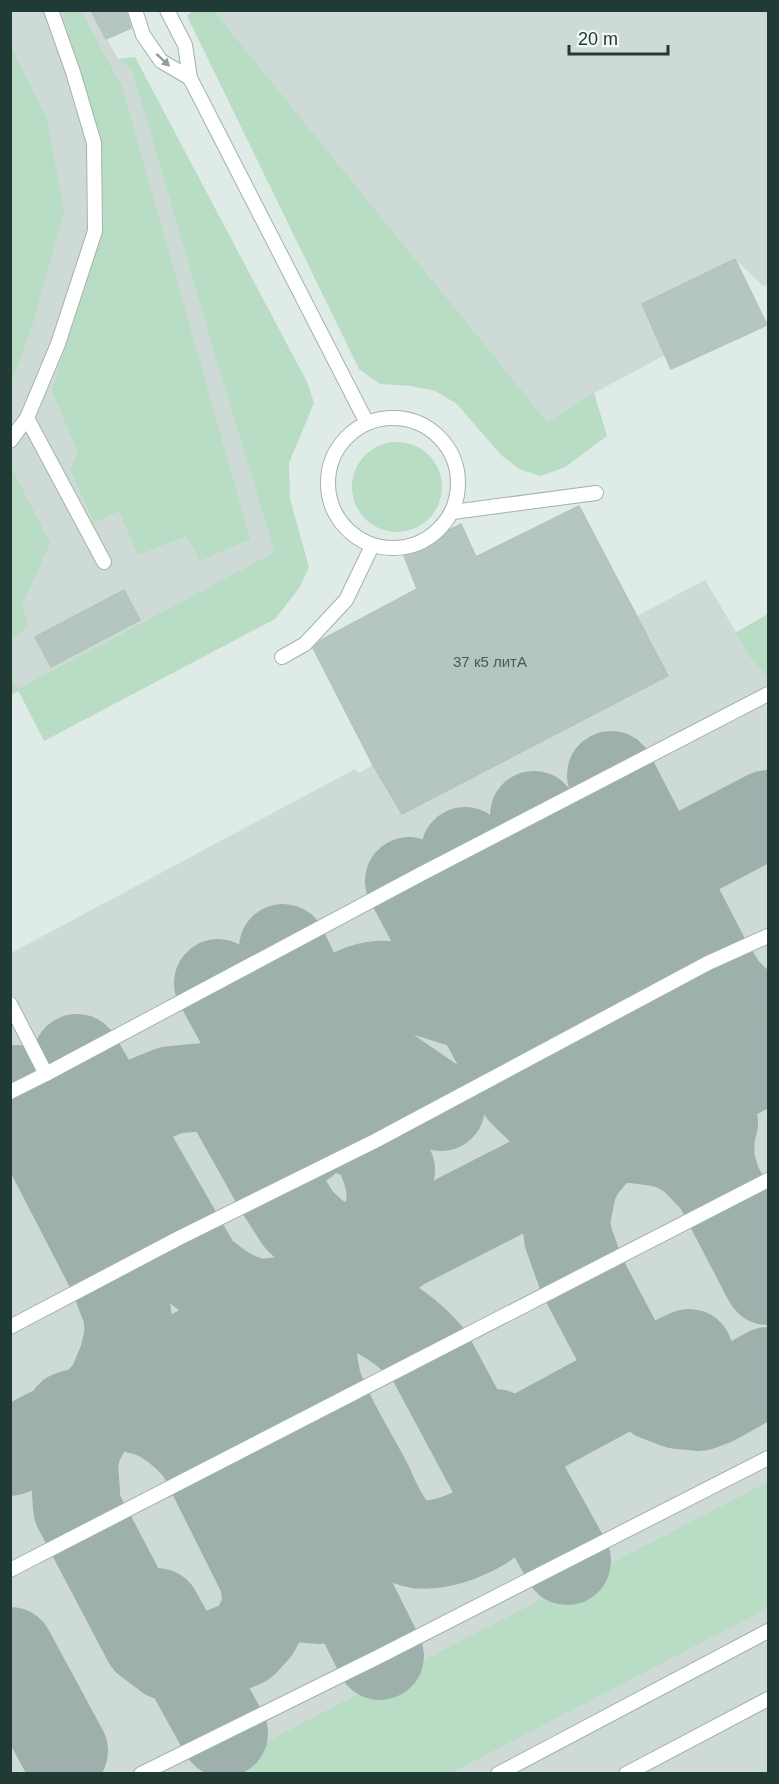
<svg xmlns="http://www.w3.org/2000/svg" width="779" height="1784" viewBox="0 0 779 1784" font-family="Helvetica,sans-serif">
  <rect width="100%" height="100%" fill="#dfebe6"/>
  <g fill="#cedad5">
    <path d="M 11,11 L 91,11 L 118,59 L 132,70 L 216,359 L 276,552 L 11,695 Z"/>
    <path d="M 214,11 L 768,11 L 768,286 L 762,285 L 735,259 L 643,304 L 665,355 L 594,393 L 547,423 Z"/>
    <path d="M 705,580 L 736,632 L 768,614 L 768,1773 L 11,1774 L 11,953 L 355,769 L 359,773 L 373,765 L 403,814 L 668,677 L 637,616 Z"/>
  </g>
  <g fill="#b8dcc4">
    <path d="M 193,10 L 214,11 L 547,422 L 594,393 L 607,436 L 565,467 L 541,476 L 521,470 L 501,455 L 457,404 L 435,391 L 411,386 L 380,384 L 359,369 L 187,16 Z"/>
    <path d="M 62,11 L 81,11 L 122,87 L 250,539 L 200,561 L 186,536 L 138,555 L 119,511 L 94,523 L 70,469 L 78,453 L 52,391 L 104,220 L 92,109 Z"/>
    <path d="M 11,47 L 47,119 L 64,212 L 31,329 L 11,383 Z"/>
    <path d="M 135,57 L 307,382 L 314,403 L 289,463 L 290,499 L 309,567 L 300,587 L 275,619 L 44,741 L 18,690 L 11,695 L 11,677 L 18,689 L 275,552 L 216,359 L 132,70 L 118,59 Z"/>
    <circle cx="397" cy="487" r="45"/>
    <path d="M 11,467 L 50,543 L 22,605 L 28,626 L 11,640 Z"/>
    <path d="M 768,614 L 768,677 L 750,657 L 736,633 Z"/>
    <path d="M 768,1482 L 768,1608 L 451,1773 L 206,1773 Z"/>
  </g>
  <g fill="none" stroke-linecap="round" stroke-linejoin="round">
    <g stroke="#9db0ab" stroke-width="88">
      <path d="M 611,775 L 708,963 L 725,990 L 745,1009"/>
      <path d="M 465,851 L 582,1075 L 593,1088 L 609,1096 L 639,1107 L 676,1106 L 694,1092 L 708,1077 L 720,1053 L 727,1027 L 725,1004 L 708,963"/>
      <path d="M 409,881 L 522,1092 L 549,1118 L 573,1128 L 620,1135 C 638,1111 650,1091 650,1060 C 649,1020 619,976 601,942 C 579,899 556,857 534,815"/>
      <path d="M 622,913 L 629,900 L 642,882 L 661,870 L 768,814"/>
      <path d="M 283,948 L 375,1141 L 391,1170"/>
      <path d="M 218,983 L 305,1142"/>
      <path d="M 318,1022 C 358,976 385,979 440,997 C 464,1004 487,1012 511,1021"/>
      <path d="M 319,1023 L 441,1107"/>
      <path d="M 77,1058 L 198,1269 C 213,1282 229,1295 248,1300 C 266,1306 286,1299 303,1299 C 356,1297 395,1317 429,1355 L 502,1491 C 502,1496 503,1504 501,1509 C 491,1530 429,1554 408,1541 C 402,1538 395,1531 391,1526 C 381,1514 374,1495 367,1481 C 351,1451 331,1420 319,1387 C 316,1378 314,1365 313,1356 C 313,1325 328,1301 345,1276"/>
      <path d="M 17,1089 L 112,1273 L 127,1312 L 129,1334 L 123,1359 L 111,1388 L 94,1408 L 70,1415"/>
      <path d="M 227,1096 L 279,1189 L 299,1220 L 315,1235 L 333,1246 L 357,1251 L 395,1251"/>
      <path d="M 714,1123 L 711,1134 L 710,1159 L 717,1183 L 768,1281"/>
      <path d="M 717,1183 L 692,1157 L 677,1148 L 662,1143 L 633,1139 L 621,1139 L 601,1145 L 581,1169 L 573,1185 L 566,1221 L 568,1237 L 582,1276 L 636,1378 L 657,1397 L 678,1405 L 699,1407 L 715,1401 L 768,1371"/>
      <path d="M 89,1228 L 90,1199 L 100,1159 L 116,1128 L 137,1104 L 171,1090 L 204,1087 L 286,1107 L 375,1141 C 380,1154 386,1168 389,1181 C 396,1213 377,1242 361,1268"/>
      <path d="M 198,1391 L 194,1419 L 200,1451 L 264,1579 C 283,1595 296,1599 320,1600"/>
      <path d="M 222,1399 L 257,1422 L 270,1436 L 380,1656"/>
      <path d="M 496,1433 L 567,1561"/>
      <path d="M 270,1436 C 257,1383 261,1351 296,1307"/>
      <path d="M 505,1449 L 636,1378 L 689,1353"/>
      <path d="M 200,1451 C 168,1415 146,1407 99,1405 L 78,1445 L 74,1463 L 77,1508 L 147,1641 L 167,1656 L 183,1660 L 205,1659 L 244,1643 L 256,1630 L 267,1608 L 264,1579"/>
      <path d="M 10,1452 L 139,1386 L 171,1364 L 768,1059"/>
      <path d="M 157,1612 L 224,1733"/>
      <path d="M 10,1651 L 64,1751"/>
    </g>
  </g>
  <g fill="#b5c5bf" stroke="#b2c4be" stroke-width="1.5">
    <path d="M 91,10 L 126,10 L 131,28 L 106,39 Z"/>
    <path d="M 735,259 L 767,325 L 671,369 L 642,304 Z"/>
    <path d="M 579,506 L 668,676 L 402,814 L 373,765 L 313,648 L 321,640 L 417,589 L 403,553 L 461,524 L 476,557 Z"/>
    <path d="M 124,590 L 140,620 L 51,667 L 35,637 Z"/>
  </g>
  <g fill="none" stroke-linecap="round" stroke-linejoin="round">
    <g stroke="#a2b3ad" stroke-width="16">
      <g id="lane">
        <path d="M 135,10 L 143,35 L 161,61 L 190,78"/>
        <path d="M 167,10 L 185,45 L 190,78 L 367,423"/>
        <path d="M 27,418 L 104,562"/>
        <circle cx="393" cy="483" r="65"/>
        <path d="M 10,441 L 27,418 L 58,344 L 95,231 L 94,143 L 73,72 L 51,10"/>
        <path d="M 453,512 L 596,493"/>
        <path d="M 282,657 L 305,644 L 346,600 L 372,546"/>
        <path d="M 10,1004 L 46,1074 L 421,874 L 768,694"/>
        <path d="M 10,1092 L 46,1074"/>
        <path d="M 10,1327 L 179,1238 L 375,1141 L 708,963 L 768,936"/>
        <path d="M 10,1570 L 768,1180"/>
        <path d="M 141,1774 L 380,1656 L 768,1458"/>
        <path d="M 498,1774 L 768,1631"/>
        <path d="M 626,1774 L 768,1699"/>
      </g>
    </g>
    <use href="#lane" stroke="#fff" stroke-width="14"/>
  </g>
  <defs><path id="oneway-solid" d="M-6-.8H1V-3.2L6.5 0L1 3.2V.8H-6Z" transform="scale(1.5)"/></defs>
  <use fill="#909d9a" href="#oneway-solid" transform="translate(163 60) rotate(43)"/>
  <g text-anchor="middle" dominant-baseline="central" stroke-width="4.5" stroke-linejoin="round" paint-order="stroke">
    <g font-size="15" fill="#455e58">
      <text x="490" y="661">37 к5 литА</text>
    </g>
  </g>
  <rect width="779" height="1784" fill="none" stroke="#203b35" stroke-width="24"/>
  <path d="M569 45v9h99v-9" fill="none" stroke="#203b35" stroke-width="3"/>
  <text x="578" y="45" font-size="18" fill="#203b35" stroke="#f0f7f4" stroke-width="4.5" paint-order="stroke">20 m</text>
</svg>
